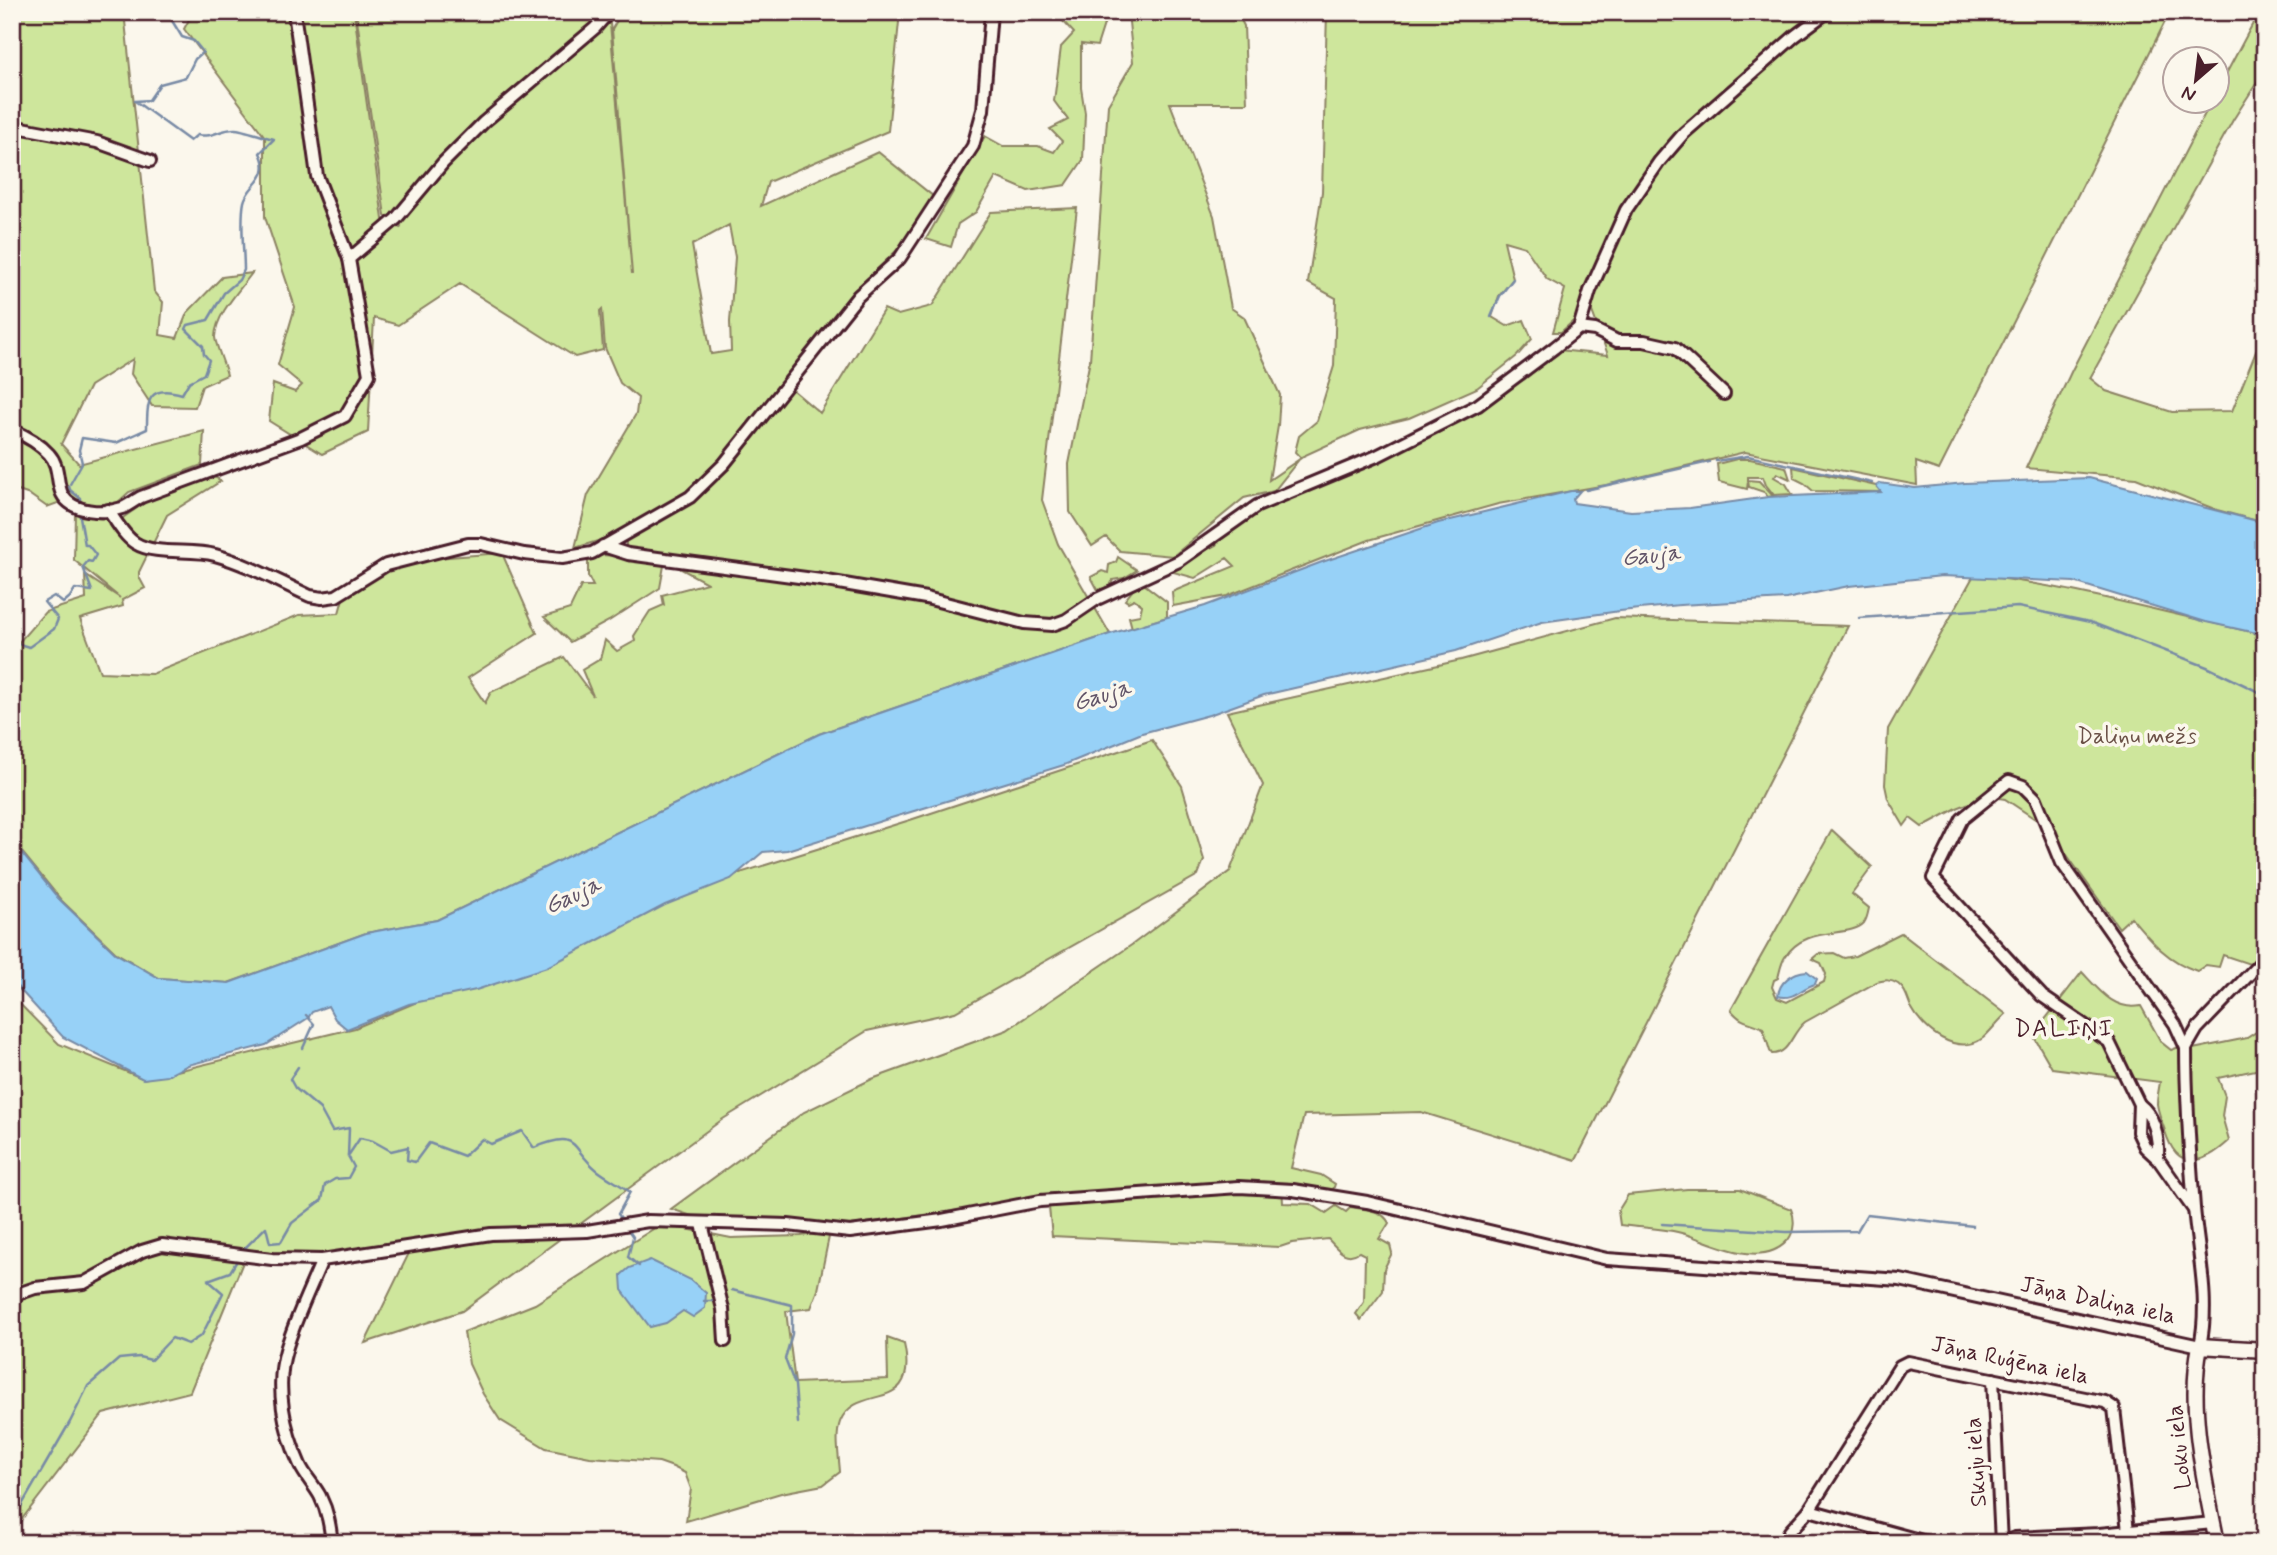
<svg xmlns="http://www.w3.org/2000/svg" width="2277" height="1555" viewBox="0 0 2277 1555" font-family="Mynerve,sans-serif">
  <rect width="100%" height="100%" fill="#fbf7ec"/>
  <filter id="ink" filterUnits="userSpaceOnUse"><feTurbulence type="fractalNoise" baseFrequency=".0143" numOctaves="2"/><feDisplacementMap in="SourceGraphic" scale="14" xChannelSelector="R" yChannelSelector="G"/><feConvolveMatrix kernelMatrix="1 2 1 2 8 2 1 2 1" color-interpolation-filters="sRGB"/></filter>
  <g filter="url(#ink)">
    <g fill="#cee69c" stroke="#8c8264" stroke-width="2" fill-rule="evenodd">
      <path d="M 12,12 L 124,12 L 154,291 L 163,302 L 160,335 L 177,338 L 187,313 L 222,277 L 252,273 C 239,291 216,314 215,337 C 215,343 225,366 227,375 L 202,386 L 195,407 L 152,406 L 131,374 L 133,359 L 90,386 L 61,444 L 79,464 L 204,431 L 202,465 L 129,492 L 104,515 L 116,532 L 126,524 L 120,520 C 139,506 200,462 221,481 L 167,515 L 139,572 L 139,577 L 145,588 L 122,600 L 123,606 L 80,619 L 100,672 L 152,674 L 299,615 L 339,613 L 344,595 L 385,569 L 435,558 L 502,553 L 537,633 L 468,678 L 485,703 L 491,692 L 564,657 L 593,696 L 582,670 L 600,659 L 605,640 L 617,651 L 635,641 L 634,636 L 650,611 L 664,605 L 662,595 L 707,583 L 665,560 L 660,588 L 609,621 L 570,642 L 544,617 L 570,609 L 581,586 L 593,586 L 588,576 L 588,562 L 596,555 L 626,556 L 626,532 L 575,548 L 588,495 L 636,414 L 638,398 L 620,383 L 605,348 L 602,309 L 600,311 L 603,350 L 575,357 L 460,284 L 398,325 L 374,318 L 368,432 L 322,454 L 269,421 L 273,384 L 295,392 L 302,385 L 278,365 L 295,307 L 265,217 L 265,137 L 184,29 L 193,12 L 354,12 L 383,219 L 400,228 L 401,226 L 385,216 L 356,12 L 609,12 L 632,274 L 612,29 L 622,12 L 900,12 L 888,131 L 768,182 L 761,206 L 878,152 L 939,201 L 899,248 L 856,290 L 788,386 L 820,413 L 884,309 L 898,315 L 932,306 L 991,212 L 1077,208 L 1042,500 L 1058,544 L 1110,634 L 819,734 L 437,920 L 366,933 L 228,983 L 159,978 L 115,952 L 61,900 L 12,840 L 12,650 L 45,612 L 86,599 L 85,575 L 120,598 L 74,560 L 75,513 L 66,500 L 47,507 L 30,495 L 12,489 ZM 729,225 L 735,257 L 730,322 L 731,351 L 711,354 L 692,245 Z"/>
      <path d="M 1072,12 L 1105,12 L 1105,21 L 1097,46 L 1081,44 L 1081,88 L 1085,113 L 1083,160 L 1066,185 L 1028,191 L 996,177 L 976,212 L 958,224 L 951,247 L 926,239 L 985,136 L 1003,146 L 1038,146 L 1054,152 L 1062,141 L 1050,129 L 1068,120 L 1054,101 L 1061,47 L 1074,33 L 1062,20 Z"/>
      <path d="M 1128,12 L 1237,12 L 1244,26 L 1247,103 L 1170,103 L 1214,216 L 1231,308 L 1244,317 L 1280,395 L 1278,426 L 1269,480 L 1301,458 L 1295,452 L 1299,436 L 1317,421 L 1334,366 L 1336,298 L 1308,283 L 1322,192 L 1327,12 L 2170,12 L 1939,470 L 1916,462 L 1917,485 L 1745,452 L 1606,485 L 1498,504 L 1369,540 L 1227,596 L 1173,606 L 1172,592 L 1235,566 L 1227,558 L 1195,578 L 1166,570 L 1216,545 L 1241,513 L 1342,468 L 1447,427 L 1525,379 L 1558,350 L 1608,355 L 1590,306 L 1561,332 L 1553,332 L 1565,289 L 1547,279 L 1525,247 L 1504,241 L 1513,279 L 1499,296 L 1492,317 L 1507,326 L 1524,320 L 1532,339 L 1517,356 L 1477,388 L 1409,418 L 1360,430 L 1301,457 L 1274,491 L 1244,498 L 1173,556 L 1120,551 L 1106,537 L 1092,546 L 1070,512 L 1069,464 L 1090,360 L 1108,105 L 1133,62 Z"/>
      <path d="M 2259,12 L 2265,12 L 2265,70 L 2233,120 L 2090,378 L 2106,391 L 2172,412 L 2232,411 L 2265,329 L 2265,523 L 2217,510 L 2136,478 L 2026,468 L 2072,370 L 2211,102 L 2218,102 L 2218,89 Z"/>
      <path d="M 1737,459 L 1750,459 L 1786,467 L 1790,479 L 1777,473 L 1774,477 L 1786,484 L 1792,494 L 1774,495 L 1766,485 L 1763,477 L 1748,477 L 1748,480 L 1759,481 L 1773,496 L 1768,497 L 1764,492 L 1749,487 L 1748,481 L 1747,489 L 1719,482 L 1717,464 Z"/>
      <path d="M 1793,467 L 1876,486 L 1882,492 L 1813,491 L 1804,483 L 1794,478 Z"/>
      <path d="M 1118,557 L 1137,570 L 1124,578 L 1113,580 L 1110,586 L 1098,590 L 1091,577 L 1102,571 L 1108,573 L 1109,565 L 1116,562 Z"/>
      <path d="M 1974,575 C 2073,586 2168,614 2265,635 L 2265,979 L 2253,965 L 2223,955 L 2219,967 L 2206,965 L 2197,971 C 2167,961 2151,941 2131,917 L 2119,928 L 2047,827 L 2005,799 L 1987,796 L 1957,808 L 1922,827 L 1910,818 L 1904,826 L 1888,799 L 1885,785 L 1888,729 Z"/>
      <path d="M 1140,581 L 1167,602 L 1167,617 L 1132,628 L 1129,617 L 1140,615 L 1142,605 L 1134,599 L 1128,602 L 1125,600 Z"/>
      <path d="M 1615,618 L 1848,626 L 1576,1160 L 1421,1112 L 1304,1115 L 1291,1168 L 1321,1175 L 1335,1184 L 1331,1196 L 1282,1185 L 1283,1203 L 1311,1204 L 1326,1213 L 1336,1206 L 1346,1212 L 1351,1207 C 1366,1210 1382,1209 1389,1223 L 1379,1239 L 1390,1245 L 1392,1253 L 1384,1269 L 1383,1291 L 1361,1320 L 1356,1314 L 1364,1302 L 1365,1255 L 1359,1252 C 1345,1261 1338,1249 1328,1239 L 1292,1243 L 1280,1247 L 1052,1236 L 1048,1198 L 851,1225 L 707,1221 L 671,1209 L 804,1112 L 872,1079 L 1007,1030 L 1133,944 L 1230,871 L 1263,785 L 1227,712 L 1461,660 Z"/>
      <path d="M 1152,740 L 1182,786 L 1204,860 L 1198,875 L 955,1012 L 867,1031 L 723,1119 L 462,1311 L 365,1343 L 414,1243 L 243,1262 L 190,1392 L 103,1414 L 12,1532 L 12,996 L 59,1044 L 144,1079 L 355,1028 L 682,891 L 910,820 Z"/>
      <path d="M 1832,830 L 1872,867 L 1852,894 L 1869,908 C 1868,913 1867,919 1864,923 C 1849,939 1806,924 1785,957 C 1781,963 1780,971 1778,978 L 1774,980 L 1772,987 L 1777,998 L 1787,1002 L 1824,982 L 1826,974 L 1821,963 L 1812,959 L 1818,954 L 1834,953 L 1844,958 L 1855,956 L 1901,933 L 2006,1014 C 1998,1021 1991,1031 1983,1038 C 1957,1057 1923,1030 1911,1007 C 1907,998 1906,990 1898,984 C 1890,979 1885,980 1877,982 L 1805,1022 C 1791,1033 1790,1054 1772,1054 L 1770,1051 L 1763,1028 C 1748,1020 1744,1025 1731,1010 Z"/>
      <path d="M 2082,972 C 2099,990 2114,1011 2141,1006 L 2161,1042 L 2171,1050 L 2187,1044 L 2188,1050 L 2247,1038 L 2265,1026 L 2265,1068 L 2218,1078 L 2225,1096 L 2222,1116 L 2229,1141 C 2203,1165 2177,1172 2165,1131 C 2162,1122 2158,1112 2157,1104 C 2157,1097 2159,1089 2160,1082 L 2052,1068 L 2033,1035 Z"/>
      <path d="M 1687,1189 L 1740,1189 L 1791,1209 C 1795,1218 1795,1231 1788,1240 C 1762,1270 1714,1243 1685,1234 C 1665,1228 1641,1228 1620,1225 L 1618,1211 L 1628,1195 Z"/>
      <path d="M 661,1224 L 731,1238 L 801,1236 L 830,1232 L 818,1290 L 811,1308 L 786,1311 L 795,1383 L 888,1379 L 887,1338 L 904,1344 C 920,1417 856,1381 840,1422 C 835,1437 839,1456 840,1472 L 823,1485 L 781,1493 L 686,1521 L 691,1489 L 685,1473 L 673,1467 L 659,1462 L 590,1457 L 546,1448 L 500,1420 L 483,1394 L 469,1364 L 464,1332 L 535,1304 Z"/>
    </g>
    <g fill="#97d1f7" stroke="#788aa5" stroke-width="2">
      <path d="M 2089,478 L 2265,523 L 2265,635 L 2206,622 L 2074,582 L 1942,576 L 1849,586 L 1786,599 L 1680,605 L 1620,611 L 1542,622 L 1456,651 L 1264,695 L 1209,715 L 1142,733 L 1064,765 L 787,850 L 763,852 L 731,879 L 665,905 L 547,967 L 476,990 L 409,1004 L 347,1029 L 335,1019 L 328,1006 L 312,1012 L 308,1018 L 266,1045 L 188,1065 L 167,1076 L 143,1079 L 63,1037 L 12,981 L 12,841 L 58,898 L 115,953 L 159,978 L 229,983 L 366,933 L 437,920 L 819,734 L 1110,634 L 1205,606 L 1322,562 L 1438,523 L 1571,491 L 1580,491 L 1573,499 L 1574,503 L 1631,511 L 1690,508 L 1768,497 L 1881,492 L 1876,486 L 1880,483 L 1915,488 L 1965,483 Z"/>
      <path d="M 1807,971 L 1817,979 L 1815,984 C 1801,988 1793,1001 1778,996 C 1779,982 1792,972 1807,971 Z"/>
      <path d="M 650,1260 L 691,1280 L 706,1293 L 705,1308 L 693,1317 L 683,1311 L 666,1323 L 650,1327 L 622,1290 L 621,1275 L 629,1268 Z"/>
    </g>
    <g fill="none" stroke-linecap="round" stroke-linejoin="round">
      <g stroke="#788aa5" stroke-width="2.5">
        <path d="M 1491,317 L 1500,296 L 1513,279"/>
        <path d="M 1716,461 L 1748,456 L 1872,483"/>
        <path d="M 1586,490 L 1709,462"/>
        <path d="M 80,504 L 80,498 L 70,490 L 69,486 L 82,463 L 79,450 L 82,438 L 116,443 L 147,429 C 147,400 148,384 182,394 L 189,382 L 204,374 L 209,360 L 204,354 L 203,346 L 186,329 L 188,325 L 208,320 L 224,293 L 239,280 L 244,270 C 244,250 240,221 244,202 C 248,184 273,178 260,153 L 274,139 C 264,137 242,129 235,129 C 219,129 214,138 197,135 L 190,141 L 135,101 L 149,100 L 160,84 L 186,77 L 195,59 L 203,52 L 194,41 L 182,37 L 171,19 L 183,12"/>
        <path d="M 1859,618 L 2018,607 L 2090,622 L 2207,667 L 2265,695"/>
        <path d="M 12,644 L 19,644 L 29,647 L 54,629 L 58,619 L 44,602 L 54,596 L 63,603 L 70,597 L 75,589 L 92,591 L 83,567 L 88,561 L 92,562 L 96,555 L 88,545 L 85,545 L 79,511"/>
        <path d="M 303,1048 L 314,1024 L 306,1015"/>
        <path d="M 298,1067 L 290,1079 L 295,1088 L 320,1109 L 332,1131 L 349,1128 L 348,1156 L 360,1138 L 373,1141 L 391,1151 L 408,1147 L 407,1160 L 415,1162 L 429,1143 L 464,1156 L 482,1139 L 491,1144 L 522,1131 L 534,1148 C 580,1129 569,1147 597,1170 C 607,1178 620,1184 630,1192 L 618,1214 L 621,1218"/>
        <path d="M 1662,1224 L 1786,1232 L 1857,1231 L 1867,1214 L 1973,1226"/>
        <path d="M 627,1228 L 633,1237 L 628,1257 L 639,1266"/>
        <path d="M 244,1249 L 266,1227 L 270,1243 L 281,1242 L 292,1223 L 322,1200 L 325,1185 L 335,1179 L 348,1178 L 354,1167 L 348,1156"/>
        <path d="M 732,1290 L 792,1305 L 792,1334 L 785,1359 L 795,1385 L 798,1423"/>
        <path d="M 704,1301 L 713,1301"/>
        <path d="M 12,1522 L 70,1422 L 88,1386 L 119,1359 L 139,1357 L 151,1360 L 172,1338 L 188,1344 L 202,1335 L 223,1293 L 208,1280 L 230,1272 L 238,1259"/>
      </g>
      <g stroke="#4a1f2b" stroke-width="16">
        <g id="minor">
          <path d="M 294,12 L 317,176 L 349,259"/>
          <path d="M 12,126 L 97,142 L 150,161"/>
          <path d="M 1579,328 L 1595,330 L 1617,341 L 1644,341 L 1675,348 L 1724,394"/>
          <path d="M 12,430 C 24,435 40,444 49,454 C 60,466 56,481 62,494 C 72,513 104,514 122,508 C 128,506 135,500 141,497 L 301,438 L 345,416 L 369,375 L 349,259 L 396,219 L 443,163 L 484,122 L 595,28 L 609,12"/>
          <path d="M 108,510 C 116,521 124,536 135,543 C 156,556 191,548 215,555 C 248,564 279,582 310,596 L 322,598 L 336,596 L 386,565 L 468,544 L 481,544 L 524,554 L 562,558 L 592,553 L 690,497 L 724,464 L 858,296 L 900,258 L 973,146 L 983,110 L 991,12"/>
          <path d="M 603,546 L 628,554 L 821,580 L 926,598 L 1024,623 L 1052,625 L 1066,620 L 1097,599 L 1179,561 L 1257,506 L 1377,456 L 1478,405 L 1554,348 L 1579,328 L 1590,291 L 1626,210 L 1659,162 L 1684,133 L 1795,36 L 1827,12"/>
          <path d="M 2139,1104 L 2109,1042 L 2042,996 L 1933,878 L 1962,819 L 2009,781 L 2023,786 L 2036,799 L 2062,863 L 2175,1024 L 2186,1048"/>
          <path d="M 2158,1159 C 2159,1138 2156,1117 2139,1104 L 2138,1132 L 2145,1147 L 2158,1159 L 2194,1210"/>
          <path d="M 702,1224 L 723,1309 L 725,1341"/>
          <path d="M 322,1260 C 310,1289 295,1319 286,1350 C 275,1387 284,1430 300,1465 C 305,1476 314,1485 320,1496 C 328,1512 330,1526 332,1543"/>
          <path d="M 12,1296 L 35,1288 L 84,1283 L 142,1251 L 162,1245 L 272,1259 L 322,1260 L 491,1234 L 587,1231 L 648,1221 L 788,1225 L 850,1232 L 942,1220 L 1040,1201 L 1239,1187 L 1293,1190 L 1367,1202 L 1607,1259 L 1900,1280 L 2200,1346 C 2210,1301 2198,1254 2194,1208 C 2190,1156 2186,1101 2186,1048 L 2197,1029 L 2265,958"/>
          <path d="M 1993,1379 L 2001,1543"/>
          <path d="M 1809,1510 L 1930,1543"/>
          <path d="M 1783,1543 L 1790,1531 L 1809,1510 L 1900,1366 L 1908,1362 L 2105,1402 L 2114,1408 L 2128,1531"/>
          <path d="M 2002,1543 L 2015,1538 L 2099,1534 L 2213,1523"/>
        </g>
      </g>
      <g stroke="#4a1f2b" stroke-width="19">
        <path id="tertiary" d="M 2217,1543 C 2205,1482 2187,1407 2200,1346 L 2265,1350"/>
      </g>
      <use href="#minor" stroke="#fbf7ec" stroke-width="10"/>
      <use href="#tertiary" stroke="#fbf7ec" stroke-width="14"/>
    </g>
  </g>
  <g text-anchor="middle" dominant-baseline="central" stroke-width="7" stroke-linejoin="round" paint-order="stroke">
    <g font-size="23" fill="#6b5147" stroke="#fbf7ec">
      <text x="2137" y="737">Daliņu mežs</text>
    </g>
    <g font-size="23" fill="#4a1f2b" stroke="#fbf7ec">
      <text transform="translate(2098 1301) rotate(12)">Jāņa Daliņa iela</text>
      <text transform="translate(2010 1361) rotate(12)">Jāņa Ruģēna iela</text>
      <text transform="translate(2180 1447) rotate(-96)">Loku iela</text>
      <text transform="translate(1977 1462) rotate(-94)">Skuju iela</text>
    </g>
    <g font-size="24" font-style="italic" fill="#615468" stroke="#fbf7ec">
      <text transform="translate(1651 556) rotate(-6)">Gauja</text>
      <text transform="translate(1102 696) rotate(-17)">Gauja</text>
      <text transform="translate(573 896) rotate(-25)">Gauja</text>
    </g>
    <g font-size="24" letter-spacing="2" fill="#4a1f2b" stroke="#fbf7ec">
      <text x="2064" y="1029">DALIŅI</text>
    </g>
  </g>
  <rect width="2277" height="1555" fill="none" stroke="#fbf7ec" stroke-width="42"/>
  <rect x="21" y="21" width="2235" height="1513" fill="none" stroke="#4a1f2b" stroke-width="2.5" filter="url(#ink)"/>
  <g transform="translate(2196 80) rotate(208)"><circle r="33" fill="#fbf7ec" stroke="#b4a19f" stroke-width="2"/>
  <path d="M0-5L12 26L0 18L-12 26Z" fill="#4a1f2b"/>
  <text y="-10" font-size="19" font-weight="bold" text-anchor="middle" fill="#4a1f2b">N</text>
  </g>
</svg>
